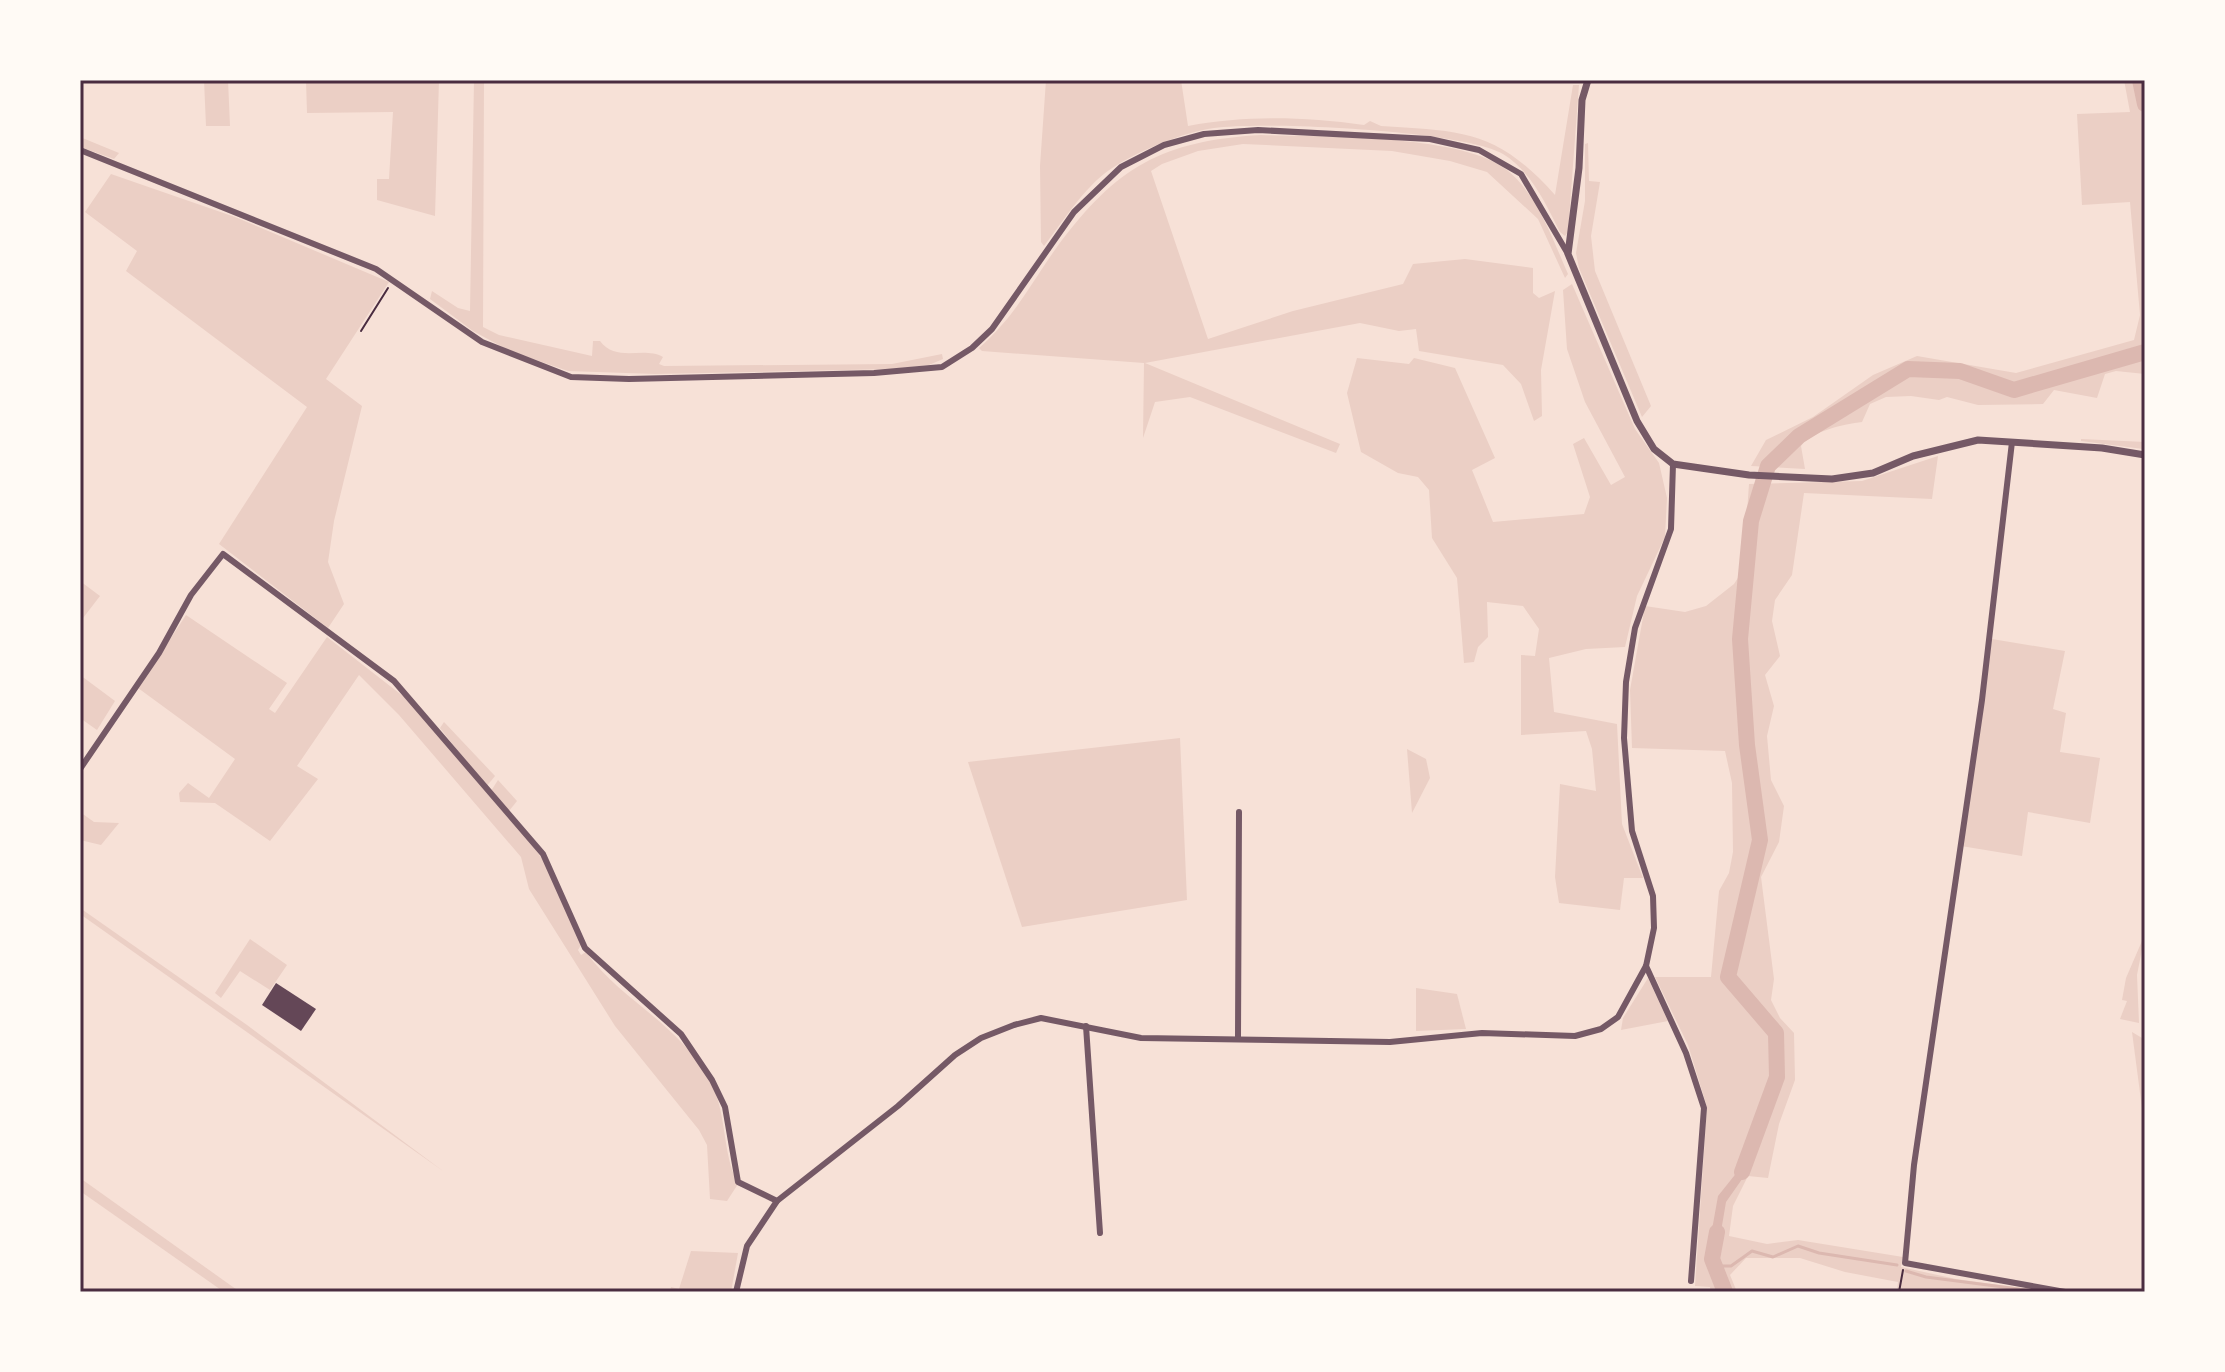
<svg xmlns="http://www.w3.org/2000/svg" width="2225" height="1372" viewBox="0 0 2225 1372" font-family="Jost,sans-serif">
  <rect width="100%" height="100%" fill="#f7e1d7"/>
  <g fill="#ebcfc5">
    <path d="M 204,80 L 228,80 L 230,126 L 206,126 Z"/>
    <path d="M 306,80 L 439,80 L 435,216 L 377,200 L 377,179 L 389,179 L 393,112 L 307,113 Z"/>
    <path d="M 474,80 L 484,80 L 483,327 L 499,335 L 592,356 L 593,341 L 600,341 C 616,363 644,346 663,357 L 659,364 L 664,366 L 892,364 L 942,354 L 943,359 L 929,365 L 891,369 L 655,374 L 568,371 L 510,351 L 473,331 L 430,299 L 432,291 L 458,308 L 470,311 Z"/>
    <path d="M 1046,80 L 1181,80 L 1188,126 C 1248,115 1304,117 1364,125 L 1370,121 L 1381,126 C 1463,131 1497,130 1555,195 L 1573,85 L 1579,85 L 1568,232 L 1565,236 L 1560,232 C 1546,204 1531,171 1503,154 C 1462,130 1264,121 1214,128 C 1182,133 1145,148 1117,165 C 1087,182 1065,219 1044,246 L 1041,242 L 1040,166 Z"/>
    <path d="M 2124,80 L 2145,80 L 2145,374 L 2116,371 L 2105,374 L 2097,398 L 2054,390 L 2043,404 L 1978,405 L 1947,397 L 1939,400 L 1911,396 L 1886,397 L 1870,404 L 1862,422 C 1844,424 1812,431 1801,446 L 1805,469 L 1751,466 L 1766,440 L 1813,417 L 1873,375 L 1917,356 L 2016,373 L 2134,340 L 2140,315 L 2130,202 L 2082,205 L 2077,114 L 2130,112 Z"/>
    <path d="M 1261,135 C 1321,137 1462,134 1507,170 C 1537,194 1553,240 1568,274 L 1565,278 L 1538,219 L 1487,172 L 1450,161 L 1392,151 L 1243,144 L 1198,151 L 1162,164 L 1151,171 L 1208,339 L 1293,311 L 1403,284 L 1413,264 L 1465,259 L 1533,268 L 1533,293 L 1539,298 L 1555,291 L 1541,370 L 1542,416 L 1534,421 L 1521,384 L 1503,365 L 1419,351 L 1416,329 L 1399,331 L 1360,323 L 1145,363 L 1340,444 L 1336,453 L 1190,397 L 1155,402 L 1143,438 L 1144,363 L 982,351 L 979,348 C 1017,314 1029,286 1057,247 C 1117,166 1162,141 1261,135 Z"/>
    <path d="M 80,137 L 119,153 L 114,159 L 80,147 Z"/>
    <path d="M 1588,143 L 1589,181 L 1600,182 L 1591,236 L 1595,271 L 1651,406 L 1642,417 L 1579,268 L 1576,253 L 1585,201 L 1585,144 Z"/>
    <path d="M 111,174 L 235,217 L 389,282 L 326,379 L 362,406 L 334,521 L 328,562 L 344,604 L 328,628 L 219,544 L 307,407 L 126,271 L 137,251 L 85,212 Z"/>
    <path d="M 1572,284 L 1635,429 L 1659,463 L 1667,498 L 1665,537 L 1637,596 L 1625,647 L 1586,649 L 1549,658 L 1554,712 L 1617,724 L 1622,824 L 1643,878 L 1624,878 L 1620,910 L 1559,903 L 1555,877 L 1560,784 L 1596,791 L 1592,749 L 1586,731 L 1521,735 L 1521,655 L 1535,656 L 1539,629 L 1523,606 L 1487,602 L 1488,637 L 1478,647 L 1474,662 L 1464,663 L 1457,578 L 1432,538 L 1429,490 L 1418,477 L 1398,473 L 1361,452 L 1347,393 L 1357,358 L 1409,364 L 1414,358 L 1455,368 L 1495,458 L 1472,470 L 1493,522 L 1584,514 L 1590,497 L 1573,444 L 1584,438 L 1611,485 L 1625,477 L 1585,402 L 1567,349 L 1563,290 Z"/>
    <path d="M 2081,439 L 2145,442 L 2143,449 L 2081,441 Z"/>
    <path d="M 1938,456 L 1932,499 L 1804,493 L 1792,575 L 1775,600 L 1772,621 L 1780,656 L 1765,675 L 1774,706 L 1767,736 L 1771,780 L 1784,806 L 1779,842 L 1761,877 L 1774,979 L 1771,1000 L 1780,1018 L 1794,1033 L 1795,1080 L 1779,1124 L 1768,1178 L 1748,1176 L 1733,1206 L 1729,1236 L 1767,1244 L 1798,1240 L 1903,1257 L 1901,1267 L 1956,1279 L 2051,1292 L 1897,1292 L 1898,1282 L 1845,1272 L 1800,1258 L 1746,1258 L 1730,1275 L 1737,1292 L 1711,1292 L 1710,1287 L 1695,1286 L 1707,1107 L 1688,1045 L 1655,977 L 1711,977 L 1719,891 L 1729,873 L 1733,852 L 1732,783 L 1725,751 L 1632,748 L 1630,690 L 1645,606 L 1685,612 L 1706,606 L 1734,584 L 1743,570 L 1749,484 L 1862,481 Z"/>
    <path d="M 80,581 L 100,596 L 80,622 Z"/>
    <path d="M 186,615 L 287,683 L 269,709 L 275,713 L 327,637 L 408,700 L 533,845 L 552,875 L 581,945 L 578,950 L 581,955 L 586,952 C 620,1000 676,1021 709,1079 C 728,1112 721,1151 738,1184 L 727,1201 L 710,1199 L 707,1145 L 699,1130 L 615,1026 L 529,889 L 521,857 L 399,715 L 359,675 L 297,766 L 318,779 L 270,841 L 215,803 L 180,802 L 179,793 L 188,783 L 209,798 L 235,759 L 138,688 Z"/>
    <path d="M 1992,639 L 2065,651 L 2053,709 L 2066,713 L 2060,752 L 2100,758 L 2090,823 L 2028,812 L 2022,856 L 1961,846 Z"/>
    <path d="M 80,675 L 115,701 L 97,730 L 80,718 Z"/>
    <path d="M 444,722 L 495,776 L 486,787 L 440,728 Z"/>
    <path d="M 1180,738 L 1187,900 L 1022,927 L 968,762 Z"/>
    <path d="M 1407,749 L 1426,759 L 1430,778 L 1412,813 Z"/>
    <path d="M 498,780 L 517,801 L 509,811 L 491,791 Z"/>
    <path d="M 80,812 L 94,822 L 119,823 L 101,845 L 80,840 Z"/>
    <path d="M 80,908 L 247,1025 L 443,1171 L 80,914 Z"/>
    <path d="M 2145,934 L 2137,975 L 2139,1023 L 2120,1019 L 2127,1001 L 2122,1000 L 2126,978 Z"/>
    <path d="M 250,939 L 287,965 L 270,990 L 240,971 L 221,998 L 215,993 Z"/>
    <path d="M 1648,978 L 1668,1021 L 1621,1030 L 1623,1018 Z"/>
    <path d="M 1416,988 L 1457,994 L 1466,1029 L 1416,1031 Z"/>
    <path d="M 2132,1032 L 2142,1038 L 2145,1109 L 2142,1108 Z"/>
    <path d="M 80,1178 L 240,1292 L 224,1292 L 80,1191 Z"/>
    <path d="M 691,1251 L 738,1253 L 731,1292 L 670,1292 L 671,1287 L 679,1289 Z"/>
  </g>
  <path fill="#dcb8b0" d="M 1754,1152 L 1747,1172 L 1726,1202 L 1717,1255 L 1708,1252 L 1718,1196 L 1738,1171 L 1743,1154 Z"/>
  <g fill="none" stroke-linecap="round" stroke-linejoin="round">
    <g stroke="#dcb8b0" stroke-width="3">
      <path d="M 1715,1266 L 1731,1266 L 1752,1251 L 1773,1257 L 1798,1246 L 1819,1253 L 1897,1265"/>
      <path d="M 1906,1271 L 1926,1277 L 2041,1292"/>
    </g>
    <g stroke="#dcb8b0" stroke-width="16">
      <path d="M 2140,80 L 2145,104"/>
      <path d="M 1742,1172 L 1777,1077 L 1776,1033 L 1728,977 L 1760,840 L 1747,745 L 1740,639 L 1751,521 L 1768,466 L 1799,436 L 1908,369 L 1960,371 L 2014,390 L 2145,352"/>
      <path d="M 1717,1232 L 1712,1259 L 1725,1292"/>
    </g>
  </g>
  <path fill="#644757" d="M 276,983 L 316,1009 L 301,1031 L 262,1005 Z"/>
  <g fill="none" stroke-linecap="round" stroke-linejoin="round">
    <g stroke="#4a2c40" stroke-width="2">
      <path d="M 361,331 L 388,288"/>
      <path d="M 1899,1292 L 1903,1270"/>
    </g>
    <g stroke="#755966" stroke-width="6">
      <path d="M 80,150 L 376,269 L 482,342 L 571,377 L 629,379 L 874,373 L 942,367 L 972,348 L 992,329 L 1074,212 L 1121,167 L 1164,145 L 1204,134 L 1258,130 L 1430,139 L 1479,150 L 1521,174 L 1568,254"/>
      <path d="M 2012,442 L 1982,700 L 1914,1165 L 1905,1263 L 2065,1292"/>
      <path d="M 80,769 L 159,653 L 191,595 L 223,554 L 394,681 L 543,854 L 585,948 L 681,1034 L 712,1080 L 725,1107 L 738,1182 L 777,1201"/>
      <path d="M 1646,966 L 1686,1053 L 1704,1108 L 1691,1281"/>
      <path d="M 1086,1026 L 1100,1233"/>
      <path d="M 1238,1037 L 1239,812"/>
      <path d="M 736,1292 L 747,1246 L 777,1201 L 898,1106 L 955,1055 L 981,1038 L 1014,1025 L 1041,1018 L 1141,1038 L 1390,1042 L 1482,1033 L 1575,1036 L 1601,1029 L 1618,1017 L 1646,966 L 1654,928 L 1653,896 L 1632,831 L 1624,738 L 1626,682 L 1635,628 L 1671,529 L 1673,464"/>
    </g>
    <path stroke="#755966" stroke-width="7" d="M 1588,80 L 1582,100 L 1579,168 L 1568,254 L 1637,421 L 1654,449 L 1673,464 L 1749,475 L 1832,479 L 1873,473 L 1913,456 L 1978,440 L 2102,448 L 2145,455"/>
  </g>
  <rect width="2225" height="1372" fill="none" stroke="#fffaf5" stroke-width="164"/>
  <rect x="82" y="82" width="2061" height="1208" fill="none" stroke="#4a2c40" stroke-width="3"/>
</svg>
